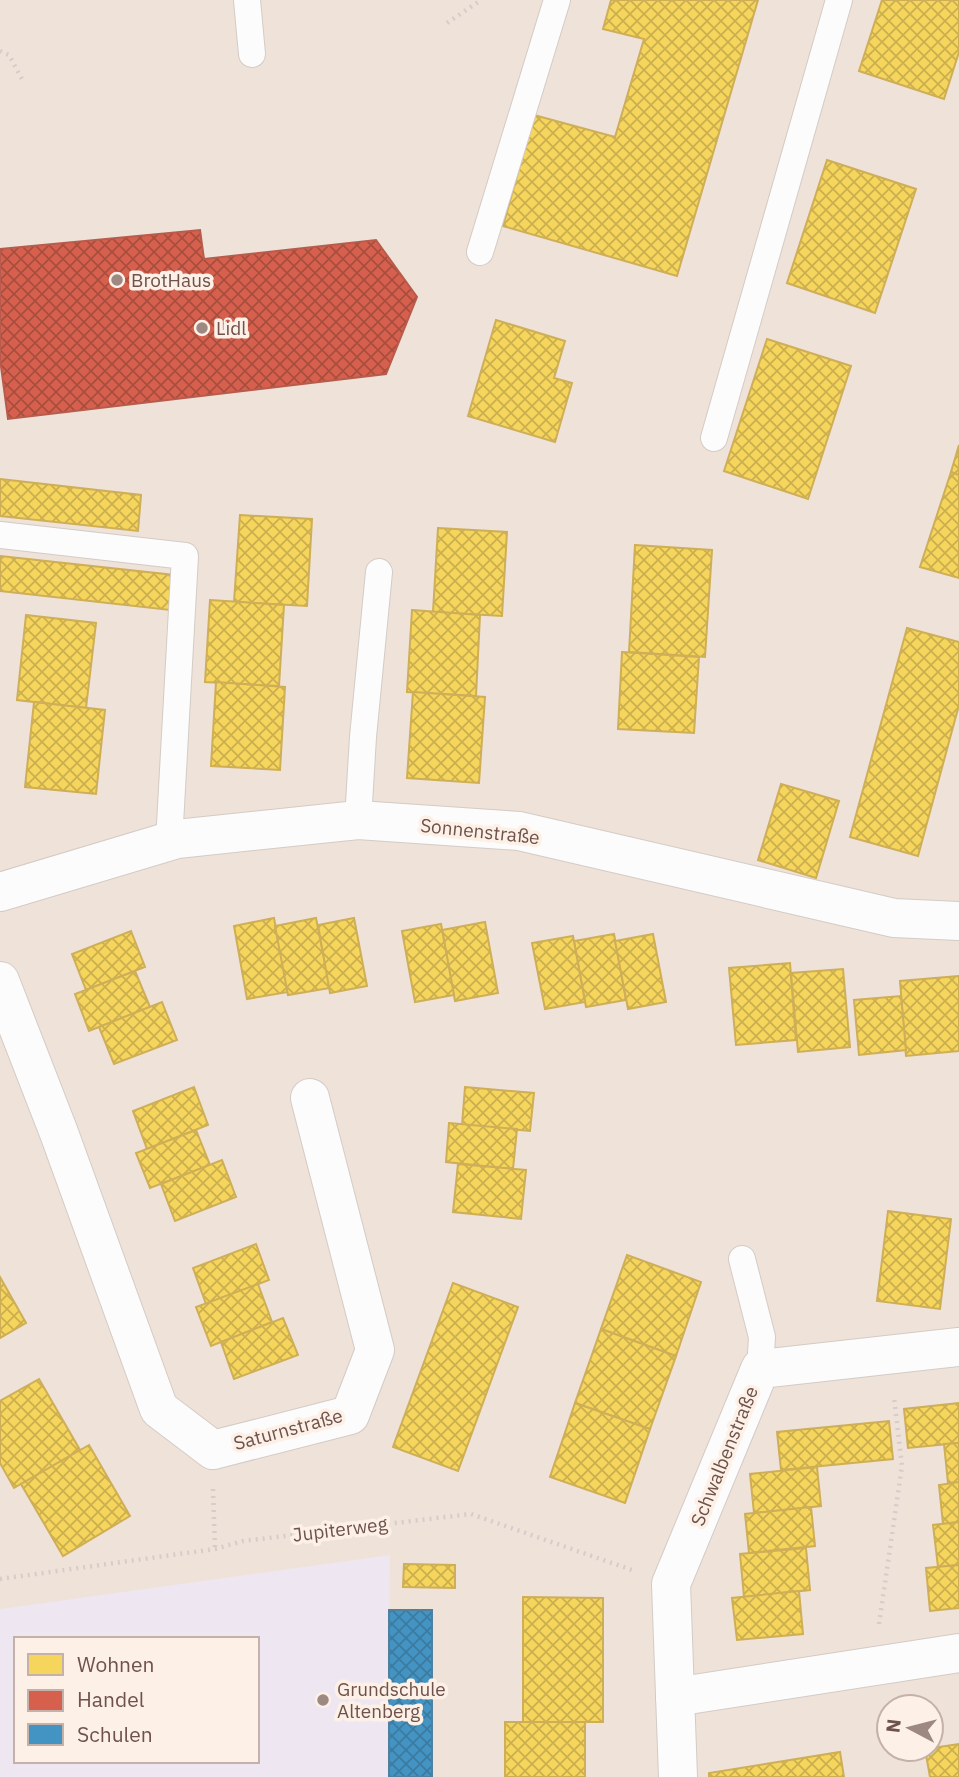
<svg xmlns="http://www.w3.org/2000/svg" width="959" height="1777" viewBox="0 0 959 1777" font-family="'IBM Plex Sans',sans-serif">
  <defs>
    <pattern id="homes-cross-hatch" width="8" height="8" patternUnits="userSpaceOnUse" patternTransform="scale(1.75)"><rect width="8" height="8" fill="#f6d55c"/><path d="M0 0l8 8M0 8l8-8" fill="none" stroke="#cbaf4e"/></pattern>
    <pattern id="shops-cross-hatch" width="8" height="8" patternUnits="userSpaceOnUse" patternTransform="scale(1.75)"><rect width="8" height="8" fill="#d6604d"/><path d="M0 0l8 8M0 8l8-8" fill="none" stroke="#a94e3f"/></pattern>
    <pattern id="schools-cross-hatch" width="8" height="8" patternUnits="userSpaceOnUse" patternTransform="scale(1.75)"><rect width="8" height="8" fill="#4393c3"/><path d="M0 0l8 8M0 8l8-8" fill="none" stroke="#3c7ba0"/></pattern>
  </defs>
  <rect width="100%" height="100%" fill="#f4eee8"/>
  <path fill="#efe2d8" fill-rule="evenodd" d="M 0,0 L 959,0 L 959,1777 L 0,1777 ZM 16,1639 L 257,1639 L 257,1761 L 16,1761 ZM 889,1707 L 931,1707 L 931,1749 L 889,1749 Z"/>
  <path fill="#eee6f0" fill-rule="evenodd" d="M 390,1555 L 388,1777 L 0,1777 L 0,1609 ZM 16,1639 L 257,1639 L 257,1761 L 16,1761 Z"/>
  <g fill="url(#homes-cross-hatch)" stroke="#ceae57" stroke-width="2">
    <path d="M 611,0 L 758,0 L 677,276 L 503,226 L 534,115 L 615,137 L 644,39 L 603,29 Z"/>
    <path d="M 882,0 L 959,0 L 959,52 L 944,99 L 859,71 Z"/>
    <path d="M 827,160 L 916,189 L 875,313 L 787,283 Z"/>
    <path d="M 496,320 L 565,341 L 554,378 L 572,383 L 555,442 L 468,416 Z"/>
    <path d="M 767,339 L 851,366 L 808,499 L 724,471 Z"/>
    <path d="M 959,445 L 959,475 L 951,472 Z"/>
    <path d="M 951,472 L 959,475 L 959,578 L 920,567 Z"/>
    <path d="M 0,479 L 141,495 L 138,531 L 0,516 Z"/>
    <path d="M 240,515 L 312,519 L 307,606 L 234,602 Z"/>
    <path d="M 438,528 L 507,532 L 502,616 L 433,612 Z"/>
    <path d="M 635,545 L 712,550 L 705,657 L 629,652 Z"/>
    <path d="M 0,556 L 174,575 L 170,610 L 0,591 Z"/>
    <path d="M 210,600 L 284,605 L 279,686 L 205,682 Z"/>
    <path d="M 412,610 L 480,615 L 476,696 L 407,692 Z"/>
    <path d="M 26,615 L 96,623 L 86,708 L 17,700 Z"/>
    <path d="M 907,628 L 959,642 L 959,705 L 918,856 L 850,837 Z"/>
    <path d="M 622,652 L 699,657 L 694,733 L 618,729 Z"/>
    <path d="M 216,682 L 285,687 L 280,770 L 211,766 Z"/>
    <path d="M 413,692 L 485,697 L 479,783 L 407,778 Z"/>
    <path d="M 34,702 L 105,710 L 96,794 L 25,787 Z"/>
    <path d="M 781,784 L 839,801 L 816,878 L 758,860 Z"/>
    <path d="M 274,918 L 288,992 L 247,999 L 234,926 Z"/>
    <path d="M 316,918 L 330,988 L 288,995 L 275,926 Z"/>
    <path d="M 354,918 L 367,986 L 330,993 L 318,925 Z"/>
    <path d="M 485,922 L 498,993 L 455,1001 L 442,930 Z"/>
    <path d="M 441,924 L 454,995 L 415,1002 L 402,931 Z"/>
    <path d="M 131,931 L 145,967 L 86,990 L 72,954 Z"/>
    <path d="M 614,934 L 626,1000 L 586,1007 L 574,941 Z"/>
    <path d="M 653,934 L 666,1002 L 628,1009 L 615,941 Z"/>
    <path d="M 573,936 L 585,1002 L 545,1009 L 532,943 Z"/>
    <path d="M 790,963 L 796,1040 L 736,1045 L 729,968 Z"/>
    <path d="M 843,969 L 850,1047 L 798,1052 L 791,973 Z"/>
    <path d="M 135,971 L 150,1007 L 89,1031 L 75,994 Z"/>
    <path d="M 959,976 L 959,1051 L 906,1056 L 900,981 Z"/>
    <path d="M 901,996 L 906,1050 L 859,1055 L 854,1000 Z"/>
    <path d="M 162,1002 L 177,1040 L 114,1064 L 99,1027 Z"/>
    <path d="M 194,1087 L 208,1125 L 147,1149 L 133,1111 Z"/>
    <path d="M 465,1087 L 534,1093 L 530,1131 L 462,1125 Z"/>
    <path d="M 449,1123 L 517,1129 L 513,1169 L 446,1162 Z"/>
    <path d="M 196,1130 L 210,1165 L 150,1188 L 136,1153 Z"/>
    <path d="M 222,1160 L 236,1197 L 175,1221 L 161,1184 Z"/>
    <path d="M 458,1164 L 526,1170 L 521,1219 L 453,1212 Z"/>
    <path d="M 888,1211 L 951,1219 L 940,1309 L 877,1301 Z"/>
    <path d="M 256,1244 L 269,1280 L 206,1304 L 193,1268 Z"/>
    <path d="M 627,1255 L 701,1282 L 676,1356 L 601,1329 Z"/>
    <path d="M 0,1277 L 26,1323 L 0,1338 Z"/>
    <path d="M 453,1283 L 518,1307 L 458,1471 L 393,1447 Z"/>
    <path d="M 258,1284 L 272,1322 L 211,1346 L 196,1307 Z"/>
    <path d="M 283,1318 L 298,1355 L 234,1379 L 221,1342 Z"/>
    <path d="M 601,1329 L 676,1356 L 650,1429 L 575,1403 Z"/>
    <path d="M 39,1379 L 80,1450 L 14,1488 L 0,1463 L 0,1401 Z"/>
    <path d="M 575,1403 L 650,1429 L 625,1503 L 550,1477 Z"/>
    <path d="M 959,1403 L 959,1443 L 908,1448 L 904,1409 Z"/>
    <path d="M 889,1421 L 893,1459 L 781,1470 L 777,1432 Z"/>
    <path d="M 959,1443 L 959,1482 L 948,1483 L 944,1444 Z"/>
    <path d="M 89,1445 L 130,1516 L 63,1556 L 21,1484 Z"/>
    <path d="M 817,1467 L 821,1506 L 754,1513 L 750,1474 Z"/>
    <path d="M 959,1482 L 959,1522 L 943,1524 L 939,1485 Z"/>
    <path d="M 811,1507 L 815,1546 L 749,1553 L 745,1514 Z"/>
    <path d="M 959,1522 L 959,1565 L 938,1567 L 933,1525 Z"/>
    <path d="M 806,1548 L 810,1590 L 744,1597 L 740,1554 Z"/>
    <path d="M 404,1564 L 455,1565 L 455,1588 L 403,1587 Z"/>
    <path d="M 959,1565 L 959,1608 L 930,1611 L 926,1568 Z"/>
    <path d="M 799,1591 L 803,1634 L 737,1640 L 732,1598 Z"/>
    <path d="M 523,1597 L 603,1598 L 603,1722 L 523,1722 Z"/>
    <rect x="505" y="1722" width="80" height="55"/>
    <path d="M 959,1744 L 959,1777 L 930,1777 L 925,1749 Z"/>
    <path d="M 840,1752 L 844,1777 L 709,1777 L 709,1773 Z"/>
  </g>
  <path fill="url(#shops-cross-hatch)" stroke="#b75c4c" stroke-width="2" d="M 200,230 L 204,259 L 376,240 L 417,297 L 386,374 L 8,419 L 0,359 L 0,249 Z"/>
  <rect fill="url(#schools-cross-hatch)" stroke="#50809f" stroke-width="2" x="389" y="1610" width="43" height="167"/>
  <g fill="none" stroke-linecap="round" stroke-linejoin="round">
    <g stroke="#d3cbc6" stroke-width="28">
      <g id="lane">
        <path d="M 247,0 L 252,54"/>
        <path d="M 480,252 L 557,0"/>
        <path d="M 714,438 L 839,0"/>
        <path d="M 0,535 L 185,556 L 169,842"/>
        <path d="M 358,820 L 363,737 L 379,572"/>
        <path d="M 742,1259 L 762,1337 L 760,1369"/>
      </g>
    </g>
    <g stroke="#d3cbc6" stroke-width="40">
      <g id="street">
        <path d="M 0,892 L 177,839 L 358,820 L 519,831 L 894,918 L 959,921"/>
        <path d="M 0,981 L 59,1133 L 159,1409 L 213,1450 L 350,1415 L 375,1350 L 310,1098"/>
        <path d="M 675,1697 L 959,1653"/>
        <path d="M 678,1777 L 671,1584 L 760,1369 L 959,1347"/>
      </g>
    </g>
    <g stroke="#d6ccca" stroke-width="4.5" stroke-dasharray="2 5" stroke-linecap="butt">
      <path d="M 447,23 L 481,0"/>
      <path d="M 0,51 L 9,55 L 24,83"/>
      <path d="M 213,1489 L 215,1549"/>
      <path d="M 0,1579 L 215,1549 L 243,1541 L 471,1514 L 632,1570"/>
      <path d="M 879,1624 L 902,1466 L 894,1397"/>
    </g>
    <use href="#lane" stroke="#fdfcfc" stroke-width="26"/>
    <use href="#street" stroke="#fdfcfc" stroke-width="38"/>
  </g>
  <g fill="#9e8982" stroke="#fdf1e7" stroke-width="2.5">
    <circle cx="117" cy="280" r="7"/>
    <circle cx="202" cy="328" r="7"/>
    <circle cx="323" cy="1700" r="7"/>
  </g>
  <g text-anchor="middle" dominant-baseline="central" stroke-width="7" stroke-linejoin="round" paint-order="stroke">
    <g font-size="19" fill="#6f524b" stroke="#fdf1e7" text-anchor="start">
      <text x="131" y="280">BrotHaus</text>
      <text x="216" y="328">Lidl</text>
      <text x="337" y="1689">Grundschule<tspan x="337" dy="22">Altenberg</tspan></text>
    </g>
    <g font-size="19" fill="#6f524b" stroke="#fdf1e7">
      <text transform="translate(480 831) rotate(6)">Sonnenstraße</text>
      <text transform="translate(288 1429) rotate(-15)">Saturnstraße</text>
      <text transform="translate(724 1456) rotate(-68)">Schwalbenstraße</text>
      <text transform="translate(340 1529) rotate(-7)">Jupiterweg</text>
    </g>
  </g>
  <rect x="14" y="1637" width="245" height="126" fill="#fdf1e7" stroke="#c4b1a9" stroke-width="2"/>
  <rect x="28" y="1654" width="35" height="21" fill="#f6d55c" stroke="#c4b1a9" stroke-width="2"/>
  <text x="77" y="1672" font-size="21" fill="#6f524b">Wohnen</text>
  <rect x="28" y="1690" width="35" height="21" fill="#d6604d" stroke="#c4b1a9" stroke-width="2"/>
  <text x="77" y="1707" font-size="21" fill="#6f524b">Handel</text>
  <rect x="28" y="1724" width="35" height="21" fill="#4393c3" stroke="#c4b1a9" stroke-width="2"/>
  <text x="77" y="1742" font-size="21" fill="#6f524b">Schulen</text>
  <g transform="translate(910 1728) rotate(277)"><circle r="33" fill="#fdf1e7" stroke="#c4b1a9" stroke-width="2"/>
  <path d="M0-5L12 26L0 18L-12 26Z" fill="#9e8982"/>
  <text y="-10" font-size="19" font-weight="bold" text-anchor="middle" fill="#6f524b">N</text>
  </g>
</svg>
